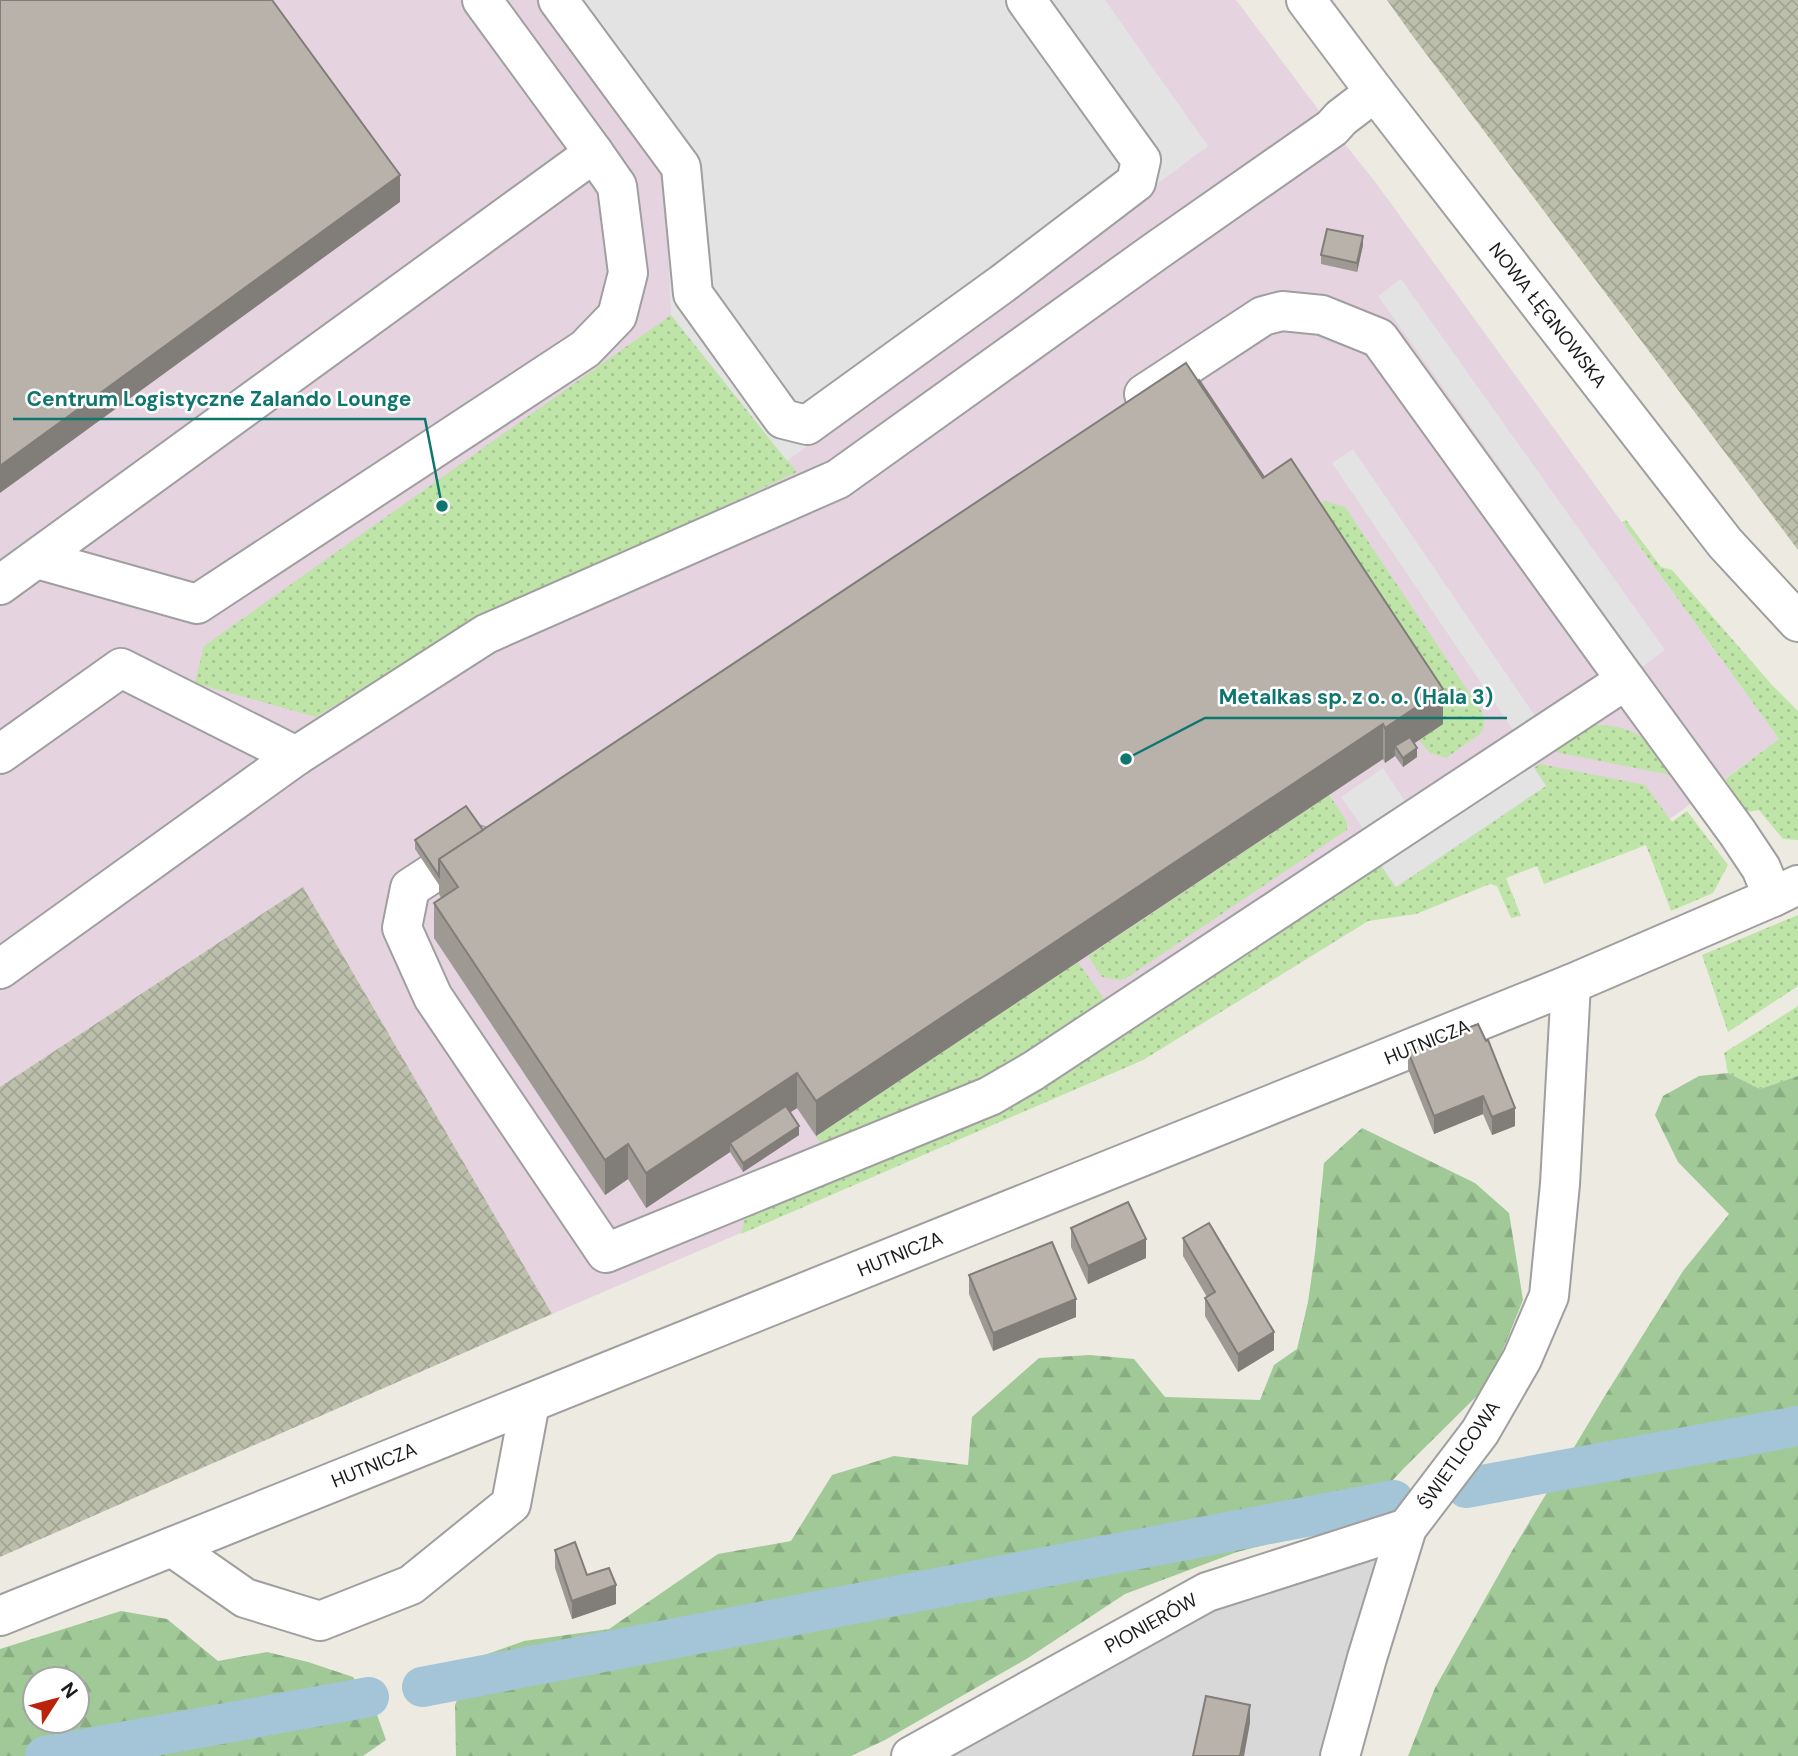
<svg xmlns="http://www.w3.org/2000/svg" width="1798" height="1756" viewBox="0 0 1798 1756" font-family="'DM Sans',sans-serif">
  <defs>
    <pattern id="construction-cross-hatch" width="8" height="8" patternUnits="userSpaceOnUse" patternTransform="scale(1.75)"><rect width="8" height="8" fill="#bdbfad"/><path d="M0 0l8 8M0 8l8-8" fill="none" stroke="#a2a494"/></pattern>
    <pattern id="grass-dots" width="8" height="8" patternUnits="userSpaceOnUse" patternTransform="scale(1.75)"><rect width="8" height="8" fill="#bee4a8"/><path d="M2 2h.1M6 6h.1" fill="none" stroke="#a3c390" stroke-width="1.8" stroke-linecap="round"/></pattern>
    <pattern id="forest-firs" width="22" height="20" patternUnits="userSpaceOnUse" patternTransform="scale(1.75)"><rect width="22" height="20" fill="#a0c997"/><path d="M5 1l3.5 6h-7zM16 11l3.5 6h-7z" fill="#89ac82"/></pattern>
  </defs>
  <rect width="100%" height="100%" fill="#eceae1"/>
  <path fill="#d9d8d8" d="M 1386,1548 L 1340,1756 L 898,1756 L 1179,1591 Z"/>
  <path fill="#e5d3df" d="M 0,0 L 1236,0 L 1332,128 L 1376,183 L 1779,739 L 1659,827 L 1368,921 L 1143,1060 L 552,1314 L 303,887 L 0,1087 Z"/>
  <g fill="url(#construction-cross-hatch)">
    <path d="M 1387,0 L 1798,0 L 1798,550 L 1409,31 Z"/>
    <path d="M 303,887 L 552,1314 L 0,1557 L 0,1087 Z"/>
  </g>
  <g fill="url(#grass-dots)">
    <path d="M 671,315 L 797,472 L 436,643 L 316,717 L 195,683 L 204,646 Z"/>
    <path d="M 1324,501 L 1345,507 L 1482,712 C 1485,720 1485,727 1480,734 L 1446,758 L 1430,753 L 1419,740 L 1443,724 L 1315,508 Z"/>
    <path d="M 1626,520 L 1661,567 L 1672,570 L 1772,685 L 1798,711 L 1798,840 L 1783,839 L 1759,810 L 1746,812 L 1725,779 L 1779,739 L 1622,522 Z"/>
    <path d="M 1597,725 C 1640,726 1652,744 1676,776 L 1555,752 L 1551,747 L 1584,727 Z"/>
    <path d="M 1540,764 L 1645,785 L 1672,822 L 1687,811 L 1728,865 L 1713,893 L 1671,911 L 1646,845 L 1544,884 L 1537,866 L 1506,878 L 1521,916 L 1511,918 L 1497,886 L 1490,884 L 1416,914 L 1368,921 L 1143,1060 L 741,1234 L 744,1220 L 751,1214 L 1378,861 L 1395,887 L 1546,786 L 1534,768 Z"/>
    <path d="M 1329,795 L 1344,817 L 1347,823 L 1347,830 L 1345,831 L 1125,979 L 1119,980 L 1102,977 L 1088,956 Z"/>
    <path d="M 1798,915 L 1798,986 L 1728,1032 L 1702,955 Z"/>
    <path d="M 1078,962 L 1106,1002 C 1067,1027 1028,1054 986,1076 C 933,1103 877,1123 822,1146 L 816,1136 Z"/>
    <path d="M 1798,1006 L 1798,1076 L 1760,1089 L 1728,1073 L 1724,1053 Z"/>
  </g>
  <g fill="url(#forest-firs)" fill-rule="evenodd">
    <path d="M 1728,1073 L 1760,1089 L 1798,1076 L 1798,1756 L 1408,1756 L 1435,1688 L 1512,1551 L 1606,1394 L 1683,1271 L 1729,1214 L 1678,1162 L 1655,1115 L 1663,1096 L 1699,1076 Z"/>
    <path d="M 1362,1128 L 1475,1183 L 1509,1213 L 1523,1300 L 1489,1384 L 1404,1468 L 1354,1522 L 1237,1552 L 1125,1594 L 1028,1658 L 885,1740 L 851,1756 L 456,1756 L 455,1705 L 473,1659 L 524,1641 L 609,1629 L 718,1554 L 791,1541 L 832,1475 L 894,1456 L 968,1465 L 972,1417 L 1039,1358 L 1090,1355 L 1134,1359 L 1165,1397 L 1260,1400 L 1274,1365 L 1297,1349 L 1308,1302 L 1315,1253 L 1324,1163 Z"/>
    <path d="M 121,1611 L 167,1619 L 218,1661 L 267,1652 L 308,1662 L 353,1677 L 375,1709 L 386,1740 L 363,1756 L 0,1756 L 0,1649 ZM 35,1679 L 77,1679 L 77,1721 L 35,1721 Z"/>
  </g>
  <g fill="#e3e3e3">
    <path d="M 546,0 L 1105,0 L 1208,146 L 787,461 L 671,315 L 665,180 Z"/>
    <path d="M 1401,279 L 1665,650 L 1642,667 L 1378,296 Z"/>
    <path d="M 1353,449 L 1535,716 L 1513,730 L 1332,463 Z"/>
    <path d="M 1529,760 L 1546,786 L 1396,887 L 1378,861 Z"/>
    <path d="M 1383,768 L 1405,801 L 1364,830 L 1341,797 Z"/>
  </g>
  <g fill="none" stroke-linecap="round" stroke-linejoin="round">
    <g stroke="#a3c5d7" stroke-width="40">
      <path d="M 1466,1488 L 1798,1426"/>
      <path d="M 422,1687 L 1394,1500"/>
      <path d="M 45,1756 L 369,1697"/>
    </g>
    <g stroke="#9f9f9f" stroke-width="42">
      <g id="minor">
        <path d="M 558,0 L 681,167 L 693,294 L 783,419 L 807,425 L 1002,284 L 1136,182 L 1141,160 L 1026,0"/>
        <path d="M 1306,0 L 1375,92 L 1725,543 L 1798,622"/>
        <path d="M 1144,394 L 1263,316 L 1282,311 L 1322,315 L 1379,338 L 1626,680"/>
        <path d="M 37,559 L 197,604 L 585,349 L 617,316 L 628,273 L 617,186 L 594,153"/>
        <path d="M 0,585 L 594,153 L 482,0"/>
        <path d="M 0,754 L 121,668 L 296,756"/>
        <path d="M 476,845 L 410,888 L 402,928 L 433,997 L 606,1253 L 990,1096 L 1033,1071 L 1626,680 L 1737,832 L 1761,868 L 1773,897"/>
        <path d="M 0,969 L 296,756 L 486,634 L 838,479 L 1156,251 L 1332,128 L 1341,118 L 1375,92"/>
        <path d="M 172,1547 L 245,1598 L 320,1621 L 411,1585 L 511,1504 L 530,1403"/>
        <path d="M 0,1616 L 1571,984 L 1773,897 L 1798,885"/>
        <path d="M 911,1756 L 1207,1592 L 1407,1528"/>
        <path d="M 1340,1756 L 1367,1658 L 1407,1528 L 1480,1432 L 1522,1359 L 1549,1296 L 1560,1184 L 1571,984"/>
      </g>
    </g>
    <use href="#minor" stroke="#fff" stroke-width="38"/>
  </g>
  <g fill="#9e9993">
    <path d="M 1363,245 L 1357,272 L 1321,264 L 1321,255 Z"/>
    <path d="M 1264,477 L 1443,724 L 1414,743 L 1417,757 L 1403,767 L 1395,756 L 1385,763 L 1383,759 L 816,1136 L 797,1108 L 790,1112 L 799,1135 L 743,1172 L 730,1152 L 646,1208 L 628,1179 L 605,1195 L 434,938 L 434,903 L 441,898 L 439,894 L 439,885 L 415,849 L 415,840 L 482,830 Z"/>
    <path d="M 1478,1024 L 1515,1126 L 1492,1135 L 1483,1114 L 1434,1134 L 1408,1069 L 1408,1051 Z"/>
    <path d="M 1071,1228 L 1146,1258 L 1088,1284 L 1071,1247 Z"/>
    <path d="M 1183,1238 L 1274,1350 L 1238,1372 L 1205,1316 L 1205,1298 L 1207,1297 L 1183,1256 Z"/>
    <path d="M 969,1275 L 1076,1317 L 993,1351 L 969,1294 Z"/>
    <path d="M 555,1550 L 587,1575 L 616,1604 L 572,1619 L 555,1568 Z"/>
  </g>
  <g fill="#817d78">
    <path d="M 400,175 L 400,202 L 0,493 L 0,466 Z"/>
    <path d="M 1363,236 L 1363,245 L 1357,272 L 1357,263 Z"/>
    <path d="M 1443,689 L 1443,724 L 1400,753 L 1395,746 L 1395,756 L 1385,763 L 1385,728 Z"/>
    <path d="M 1383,724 L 1383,759 L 816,1136 L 816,1101 Z"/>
    <path d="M 1417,748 L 1417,757 L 1403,767 L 1403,758 Z"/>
    <path d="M 797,1073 L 797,1108 L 734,1150 L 730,1143 L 730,1152 L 646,1208 L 646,1173 Z"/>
    <path d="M 1483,1096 L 1483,1114 L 1434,1134 L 1434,1116 Z"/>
    <path d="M 1515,1108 L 1515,1126 L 1492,1135 L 1492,1117 Z"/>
    <path d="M 799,1126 L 799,1135 L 743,1172 L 743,1163 Z"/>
    <path d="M 628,1144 L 628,1179 L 605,1195 L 605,1160 Z"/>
    <path d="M 1146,1239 L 1146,1258 L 1088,1284 L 1088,1266 Z"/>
    <path d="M 1076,1299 L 1076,1317 L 993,1351 L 993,1333 Z"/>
    <path d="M 1274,1332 L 1274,1350 L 1238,1372 L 1238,1354 Z"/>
    <path d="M 616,1585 L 616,1604 L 572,1619 L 572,1601 Z"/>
    <path d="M 1250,1705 L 1250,1723 L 1244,1756 L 1240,1756 Z"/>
  </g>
  <g fill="#b8b2ab" stroke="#817d78" stroke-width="2">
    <path d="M 0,0 L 272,0 L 400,175 L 0,466 Z"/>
    <path d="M 1327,229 L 1363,236 L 1357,263 L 1321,255 Z"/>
    <path d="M 1186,363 L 1263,478 L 1291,459 L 1443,689 L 1385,728 L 1383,724 L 816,1101 L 797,1073 L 646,1173 L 628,1144 L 605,1160 L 434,903 L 458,887 L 439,859 Z"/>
    <path d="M 1199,380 L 1264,477 L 1198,381 Z"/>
    <path d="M 1410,737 L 1417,748 L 1403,758 L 1395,746 Z"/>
    <path d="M 466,806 L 483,830 L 439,859 L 439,876 L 415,840 Z"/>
    <path d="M 1478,1024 L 1486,1041 L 1488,1040 L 1515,1108 L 1492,1117 L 1483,1096 L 1434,1116 L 1408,1051 Z"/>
    <path d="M 786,1106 L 799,1126 L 743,1163 L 730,1143 Z"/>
    <path d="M 1128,1202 L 1146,1239 L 1088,1266 L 1071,1228 Z"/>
    <path d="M 1209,1223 L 1274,1332 L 1238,1354 L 1205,1298 L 1215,1292 L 1183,1238 Z"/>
    <path d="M 1052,1242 L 1076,1299 L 993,1333 L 969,1275 Z"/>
    <path d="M 575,1542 L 587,1575 L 609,1568 L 616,1585 L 572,1601 L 555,1550 Z"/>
    <path d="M 1206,1696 L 1250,1705 L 1240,1756 L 1193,1756 Z"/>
  </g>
  <g text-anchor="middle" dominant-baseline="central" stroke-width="5" stroke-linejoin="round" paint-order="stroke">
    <g font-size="19" fill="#1b1b1b" stroke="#fff">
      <text transform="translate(1548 315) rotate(52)">NOWA ŁĘGNOWSKA</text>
      <text transform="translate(1427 1042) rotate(-22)">HUTNICZA</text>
      <text transform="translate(900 1254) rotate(-22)">HUTNICZA</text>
      <text transform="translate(1459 1455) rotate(-55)">ŚWIETLICOWA</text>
      <text transform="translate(374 1465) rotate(-22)">HUTNICZA</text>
      <text transform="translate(1151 1623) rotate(-29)">PIONIERÓW</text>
    </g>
  </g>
  <path fill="none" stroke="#0f766e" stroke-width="2.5" d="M442 506L425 419H13M1126 759L1205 718H1507"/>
  <g fill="#0f766e" stroke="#fff" stroke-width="2.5">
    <circle cx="442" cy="506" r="7"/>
    <circle cx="1126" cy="759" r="7"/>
  </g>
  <g font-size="21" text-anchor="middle" font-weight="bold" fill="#0f766e" stroke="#fff" stroke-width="5" stroke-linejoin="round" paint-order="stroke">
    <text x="219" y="406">Centrum Logistyczne Zalando Lounge</text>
    <text x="1356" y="704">Metalkas sp. z o. o. (Hala 3)</text>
  </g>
  <g transform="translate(56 1700) rotate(54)"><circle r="33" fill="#ffffff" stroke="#a4a4a4" stroke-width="2"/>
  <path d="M0-5L12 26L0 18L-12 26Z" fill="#ba220c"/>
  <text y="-10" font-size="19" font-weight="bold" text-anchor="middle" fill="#1b1b1b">N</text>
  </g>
</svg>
